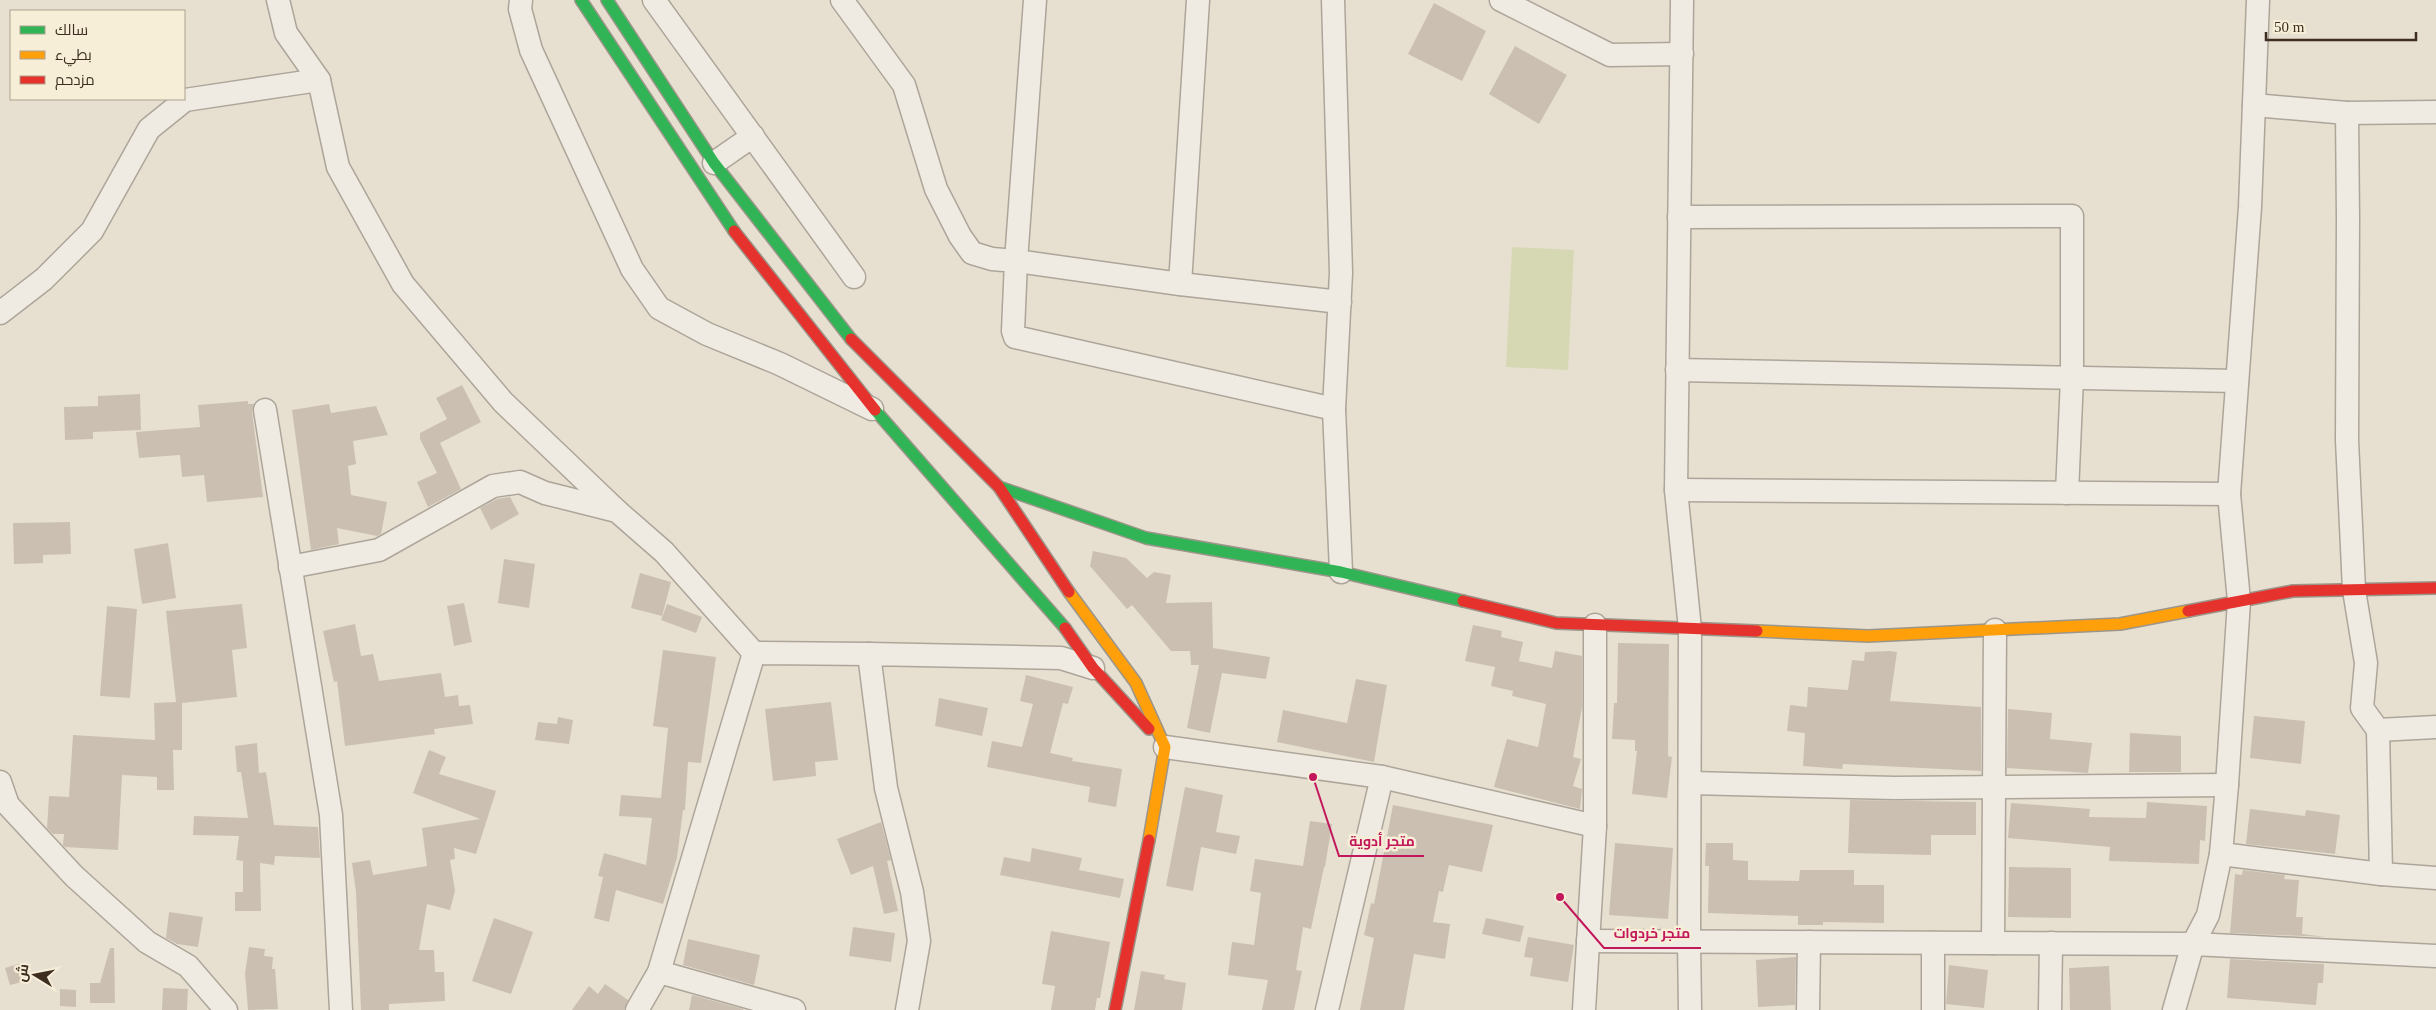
<svg xmlns="http://www.w3.org/2000/svg" width="2436" height="1010" viewBox="0 0 2436 1010" font-family="'Times New Roman',Cairo,serif">
  <rect width="100%" height="100%" fill="#e7e0d1"/>
  <path fill="#d6d7b3" d="M 1512,247 L 1574,250 L 1568,370 L 1506,367 Z"/>
  <g fill="#cbbfb2">
    <path d="M 1434,3 L 1486,31 L 1462,81 L 1408,54 Z"/>
    <path d="M 1515,46 L 1567,75 L 1539,124 L 1489,94 Z"/>
    <path d="M 462,385 L 481,422 L 440,443 L 461,489 L 428,507 L 417,482 L 437,473 L 420,439 L 420,433 L 447,419 L 436,398 Z"/>
    <path d="M 140,394 L 141,430 L 93,432 L 93,439 L 65,440 L 64,407 L 98,406 L 98,396 Z"/>
    <path d="M 248,401 L 248,404 L 254,404 L 252,412 L 263,497 L 207,502 L 204,475 L 182,477 L 180,455 L 139,458 L 136,432 L 200,427 L 198,405 Z"/>
    <path d="M 329,404 L 331,413 L 376,406 L 388,435 L 353,441 L 356,464 L 348,466 L 351,495 L 387,502 L 381,534 L 377,536 L 337,528 L 339,544 L 311,550 L 292,410 Z"/>
    <path d="M 510,497 L 519,514 L 491,530 L 480,508 L 497,499 Z"/>
    <path d="M 70,522 L 71,554 L 43,555 L 43,563 L 14,564 L 13,523 Z"/>
    <path d="M 168,543 L 176,598 L 142,604 L 134,549 Z"/>
    <path d="M 1093,551 L 1126,558 L 1147,578 L 1154,572 L 1171,575 L 1166,603 L 1212,602 L 1213,648 L 1270,657 L 1266,679 L 1222,673 L 1210,733 L 1187,728 L 1199,665 L 1191,665 L 1190,651 L 1171,651 L 1132,605 L 1127,609 L 1090,566 Z"/>
    <path d="M 504,559 L 535,564 L 529,608 L 498,603 Z"/>
    <path d="M 640,573 L 671,582 L 662,616 L 631,608 Z"/>
    <path d="M 464,603 L 472,642 L 454,646 L 447,606 Z"/>
    <path d="M 242,604 L 247,648 L 232,650 L 237,697 L 182,703 L 182,750 L 173,750 L 174,790 L 157,790 L 157,777 L 122,775 L 118,850 L 65,847 L 63,845 L 64,834 L 53,834 L 47,828 L 49,796 L 69,797 L 73,735 L 155,740 L 154,703 L 176,702 L 166,611 Z"/>
    <path d="M 667,604 L 702,617 L 696,633 L 661,620 Z"/>
    <path d="M 107,606 L 137,609 L 130,698 L 100,696 Z"/>
    <path d="M 355,624 L 361,656 L 373,654 L 379,681 L 441,673 L 445,697 L 458,695 L 459,706 L 470,705 L 473,724 L 434,729 L 435,734 L 345,746 L 337,681 L 334,682 L 323,631 Z"/>
    <path d="M 1473,625 L 1502,631 L 1501,637 L 1523,642 L 1519,661 L 1552,668 L 1555,651 L 1582,656 L 1582,707 L 1573,757 L 1581,759 L 1573,786 L 1582,789 L 1580,809 L 1494,787 L 1507,739 L 1538,747 L 1546,704 L 1512,696 L 1513,691 L 1491,686 L 1495,667 L 1465,661 Z"/>
    <path d="M 1618,643 L 1669,644 L 1668,756 L 1672,757 L 1667,798 L 1632,794 L 1637,751 L 1635,751 L 1635,740 L 1612,739 L 1614,703 L 1617,703 Z"/>
    <path d="M 663,650 L 716,657 L 701,763 L 688,762 L 685,810 L 683,810 L 677,858 L 663,904 L 616,890 L 609,922 L 594,918 L 603,877 L 598,876 L 604,853 L 646,865 L 652,818 L 619,816 L 621,795 L 661,798 L 668,728 L 653,726 Z"/>
    <path d="M 1890,651 L 1897,652 L 1890,701 L 1981,707 L 1981,771 L 1843,764 L 1842,769 L 1803,766 L 1805,733 L 1787,731 L 1790,705 L 1807,707 L 1808,687 L 1848,690 L 1852,660 L 1864,661 L 1865,652 Z"/>
    <path d="M 1026,675 L 1073,687 L 1068,704 L 1063,703 L 1050,753 L 1073,758 L 1072,761 L 1122,769 L 1116,807 L 1088,802 L 1090,787 L 987,767 L 992,741 L 1022,747 L 1033,704 L 1020,701 Z"/>
    <path d="M 1356,679 L 1387,685 L 1374,762 L 1277,742 L 1283,710 L 1347,723 Z"/>
    <path d="M 939,698 L 988,708 L 982,736 L 935,726 Z"/>
    <path d="M 831,702 L 838,760 L 815,762 L 816,776 L 773,781 L 765,709 Z"/>
    <path d="M 2008,709 L 2052,713 L 2050,739 L 2092,743 L 2088,773 L 2007,768 Z"/>
    <path d="M 2254,716 L 2305,721 L 2301,764 L 2250,758 Z"/>
    <path d="M 558,717 L 573,720 L 569,744 L 535,740 L 538,722 L 557,724 Z"/>
    <path d="M 2130,733 L 2181,736 L 2181,772 L 2129,772 Z"/>
    <path d="M 257,743 L 259,773 L 266,772 L 274,825 L 318,827 L 320,858 L 275,856 L 274,865 L 260,863 L 261,911 L 235,911 L 235,892 L 243,892 L 243,861 L 236,860 L 239,836 L 193,835 L 194,816 L 248,818 L 241,772 L 237,772 L 235,746 Z"/>
    <path d="M 429,750 L 446,757 L 439,774 L 496,791 L 476,854 L 454,848 L 455,859 L 450,860 L 455,891 L 450,910 L 427,904 L 419,950 L 434,950 L 435,972 L 444,972 L 445,1001 L 389,1004 L 389,1010 L 361,1010 L 356,892 L 352,863 L 370,860 L 373,875 L 427,866 L 422,828 L 480,819 L 413,793 Z"/>
    <path d="M 1185,787 L 1223,795 L 1216,832 L 1240,836 L 1236,854 L 1201,847 L 1193,891 L 1166,886 Z"/>
    <path d="M 1850,800 L 1976,802 L 1976,835 L 1931,835 L 1931,855 L 1848,853 Z"/>
    <path d="M 2147,802 L 2207,806 L 2205,841 L 2200,840 L 2199,864 L 2109,861 L 2110,847 L 2008,838 L 2011,803 L 2090,809 L 2089,817 L 2146,818 Z"/>
    <path d="M 1393,805 L 1493,825 L 1482,872 L 1449,865 L 1443,892 L 1439,891 L 1433,922 L 1450,924 L 1445,959 L 1414,954 L 1404,1010 L 1360,1010 L 1374,938 L 1364,935 L 1371,903 L 1374,904 Z"/>
    <path d="M 2250,809 L 2305,816 L 2306,810 L 2340,815 L 2335,854 L 2246,844 Z"/>
    <path d="M 1310,821 L 1332,824 L 1325,867 L 1324,867 L 1311,929 L 1303,927 L 1296,970 L 1302,971 L 1294,1010 L 1262,1010 L 1268,980 L 1228,975 L 1232,942 L 1254,945 L 1261,893 L 1250,891 L 1255,859 L 1303,866 Z"/>
    <path d="M 881,822 L 891,860 L 887,861 L 898,911 L 884,914 L 873,866 L 851,875 L 837,839 Z"/>
    <path d="M 1615,843 L 1673,848 L 1668,919 L 1609,915 Z"/>
    <path d="M 1706,843 L 1733,843 L 1733,860 L 1748,861 L 1748,880 L 1799,881 L 1800,870 L 1854,870 L 1854,885 L 1884,885 L 1884,923 L 1823,922 L 1823,925 L 1798,925 L 1798,916 L 1708,913 L 1709,866 L 1705,866 Z"/>
    <path d="M 1032,848 L 1082,858 L 1079,870 L 1124,879 L 1120,898 L 1000,875 L 1004,857 L 1030,862 Z"/>
    <path d="M 2009,867 L 2071,868 L 2071,918 L 2008,917 Z"/>
    <path d="M 2243,870 L 2285,875 L 2284,879 L 2299,880 L 2296,917 L 2303,917 L 2302,934 L 2326,937 L 2230,933 L 2235,874 L 2242,875 Z"/>
    <path d="M 169,912 L 203,917 L 198,947 L 177,944 L 166,938 Z"/>
    <path d="M 494,918 L 533,932 L 511,994 L 472,981 Z"/>
    <path d="M 1486,918 L 1524,926 L 1520,942 L 1482,934 Z"/>
    <path d="M 853,927 L 895,933 L 891,962 L 849,956 Z"/>
    <path d="M 1051,931 L 1110,942 L 1100,998 L 1097,998 L 1095,1010 L 1051,1010 L 1055,986 L 1042,984 Z"/>
    <path d="M 1528,937 L 1574,945 L 1568,982 L 1530,976 L 1533,958 L 1524,957 Z"/>
    <path d="M 688,939 L 760,955 L 754,985 L 683,965 Z"/>
    <path d="M 249,947 L 265,949 L 264,956 L 273,957 L 272,969 L 275,969 L 278,1009 L 248,1010 L 245,973 Z"/>
    <path d="M 110,948 L 114,948 L 115,1003 L 90,1003 L 90,983 L 100,983 Z"/>
    <path d="M 1796,957 L 1795,1005 L 1758,1007 L 1756,960 Z"/>
    <path d="M 2230,959 L 2324,964 L 2323,983 L 2318,983 L 2316,1005 L 2227,998 Z"/>
    <path d="M 21,963 L 26,981 L 10,985 L 5,968 Z"/>
    <path d="M 1949,965 L 1988,970 L 1984,1008 L 1946,1004 Z"/>
    <path d="M 2109,966 L 2111,1010 L 2070,1010 L 2069,968 Z"/>
    <path d="M 1141,971 L 1165,975 L 1164,979 L 1186,983 L 1182,1010 L 1134,1010 Z"/>
    <path d="M 605,984 L 628,1000 L 624,1010 L 572,1010 L 589,986 L 598,994 Z"/>
    <path d="M 163,988 L 188,989 L 187,1010 L 162,1010 Z"/>
    <path d="M 60,989 L 76,990 L 76,1007 L 60,1006 Z"/>
    <path d="M 692,995 L 743,1009 L 743,1010 L 689,1010 Z"/>
  </g>
  <g fill="none" stroke-linecap="round" stroke-linejoin="round">
    <g stroke="#ada599" stroke-width="25">
      <g id="street">
        <path d="M 278,0 L 286,33 L 319,80 L 338,167 L 403,284 L 503,402 L 617,511"/>
        <path d="M 521,0 L 520,9 L 531,50 L 632,269 L 659,308 L 707,334 L 780,364 L 872,409"/>
        <path d="M 654,0 L 854,277"/>
        <path d="M 842,0 L 904,85 L 936,189 L 960,236 L 972,253 L 992,259 L 1016,261 L 1013,331 L 1015,337 L 1334,409"/>
        <path d="M 1035,0 L 1016,261 L 1180,284 L 1340,302"/>
        <path d="M 1333,0 L 1341,273 L 1334,409 L 1341,572"/>
        <path d="M 1501,0 L 1610,55 L 1682,54"/>
        <path d="M 1682,0 L 1676,490 L 1690,629 L 1689,941 L 1690,1010"/>
        <path d="M 2254,105 L 2347,113 L 2348,219 L 2347,440 L 2354,590 L 2366,663 L 2362,708 L 2378,730 L 2381,874"/>
        <path d="M 2347,113 L 2436,112"/>
        <path d="M 714,163 L 753,136"/>
        <path d="M 1679,217 L 2072,216 L 2072,378 L 2067,493"/>
        <path d="M 1180,284 L 1198,0"/>
        <path d="M 0,313 L 44,279 L 92,231 L 149,129 L 185,100 L 319,80"/>
        <path d="M 1677,370 L 2237,381"/>
        <path d="M 265,410 L 331,815 L 341,1010"/>
        <path d="M 1676,490 L 2229,494"/>
        <path d="M 290,567 L 379,550 L 493,486 L 520,482 L 545,493 L 617,511 L 664,552 L 754,653"/>
        <path d="M 2378,730 L 2436,727"/>
        <path d="M 1165,747 L 1382,777 L 1595,826 L 1584,1010"/>
        <path d="M 0,782 L 8,805 L 74,876 L 147,942 L 188,966 L 226,1010"/>
        <path d="M 1691,783 L 1895,788 L 2227,785"/>
        <path d="M 1595,826 L 1595,625"/>
        <path d="M 2221,854 L 2381,874 L 2436,878"/>
        <path d="M 1588,941 L 2193,944 L 2436,956"/>
        <path d="M 1933,943 L 1933,1010"/>
        <path d="M 1993,943 L 1995,630"/>
        <path d="M 659,972 L 794,1010"/>
        <path d="M 637,1010 L 659,972 L 754,653 L 869,654"/>
        <path d="M 907,1010 L 919,941 L 912,892 L 886,788 L 869,654 L 1061,658 L 1093,668"/>
        <path d="M 1327,1010 L 1382,777"/>
        <path d="M 1808,1010 L 1809,942"/>
        <path d="M 2050,1010 L 2051,943"/>
        <path d="M 2174,1010 L 2193,944 L 2208,915 L 2221,854 L 2227,785 L 2239,601 L 2229,494 L 2250,207 L 2258,0"/>
      </g>
    </g>
    <g stroke="#9c958a" stroke-width="14">
      <g id="fast">
        <path d="M 581,0 L 734,231"/>
        <path d="M 607,0 L 714,163 L 851,339"/>
        <path d="M 875,410 L 1065,628"/>
        <path d="M 999,487 L 1146,538 L 1341,572 L 1463,601"/>
      </g>
    </g>
    <g stroke="#9c958a" stroke-width="14">
      <g id="slow">
        <path d="M 1069,592 L 1136,683 L 1165,747 L 1149,840"/>
        <path d="M 1757,631 L 1868,636 L 2120,624 L 2188,611"/>
      </g>
    </g>
    <g stroke="#9c958a" stroke-width="14">
      <g id="jam">
        <path d="M 734,231 L 875,410"/>
        <path d="M 851,339 L 999,487 L 1069,592"/>
        <path d="M 1463,601 L 1556,623 L 1757,631"/>
        <path d="M 2188,611 L 2293,591 L 2436,588"/>
        <path d="M 1065,628 L 1093,668 L 1149,729"/>
        <path d="M 1115,1010 L 1149,840"/>
      </g>
    </g>
    <use href="#street" stroke="#efebe3" stroke-width="22"/>
    <use href="#fast" stroke="#30b455" stroke-width="11"/>
    <use href="#slow" stroke="#ff9f0a" stroke-width="11"/>
    <use href="#jam" stroke="#e5322d" stroke-width="11"/>
  </g>
  <path fill="none" stroke="#c2185b" stroke-width="2" d="M1313 777L1339 856H1424M1560 897L1604 948H1701"/>
  <g fill="#c2185b" stroke="#f7eed8" stroke-width="2">
    <circle cx="1313" cy="777" r="5"/>
    <circle cx="1560" cy="897" r="5"/>
  </g>
  <g font-size="14" text-anchor="middle" font-weight="bold" fill="#c2185b" stroke="#f7eed8" stroke-width="5" stroke-linejoin="round" paint-order="stroke">
    <text x="1382" y="846">متجر أدوية</text>
    <text x="1652" y="938">متجر خردوات</text>
  </g>
  <rect x="10" y="10" width="175" height="90" fill="#f7eed8" stroke="#ada18e"/>
  <rect x="20" y="26" width="25" height="8" fill="#30b455" stroke="#ada18e"/>
  <text x="55" y="35" font-size="15" fill="#3d2e20">سالك</text>
  <rect x="20" y="51" width="25" height="8" fill="#ff9f0a" stroke="#ada18e"/>
  <text x="55" y="60" font-size="15" fill="#3d2e20">بطيء</text>
  <rect x="20" y="76" width="25" height="8" fill="#e5322d" stroke="#ada18e"/>
  <text x="55" y="85" font-size="15" fill="#3d2e20">مزدحم</text>
  <g transform="translate(35 975) rotate(280)" stroke="#f7eed8" stroke-width="4" paint-order="stroke">
  <path d="M0-4L9 19L0 12L-9 19Z" fill="#3d2e20"/>
  <text y="-8" font-size="14" font-weight="bold" text-anchor="middle" fill="#3d2e20">ش</text>
  </g>
  <path d="M2266 32v8h150v-8" fill="none" stroke="#3d2e20" stroke-width="2.5"/>
  <text x="2274" y="32" font-size="15" fill="#3d2e20" stroke="#f7eed8" stroke-width="4" paint-order="stroke">50 m</text>
</svg>
